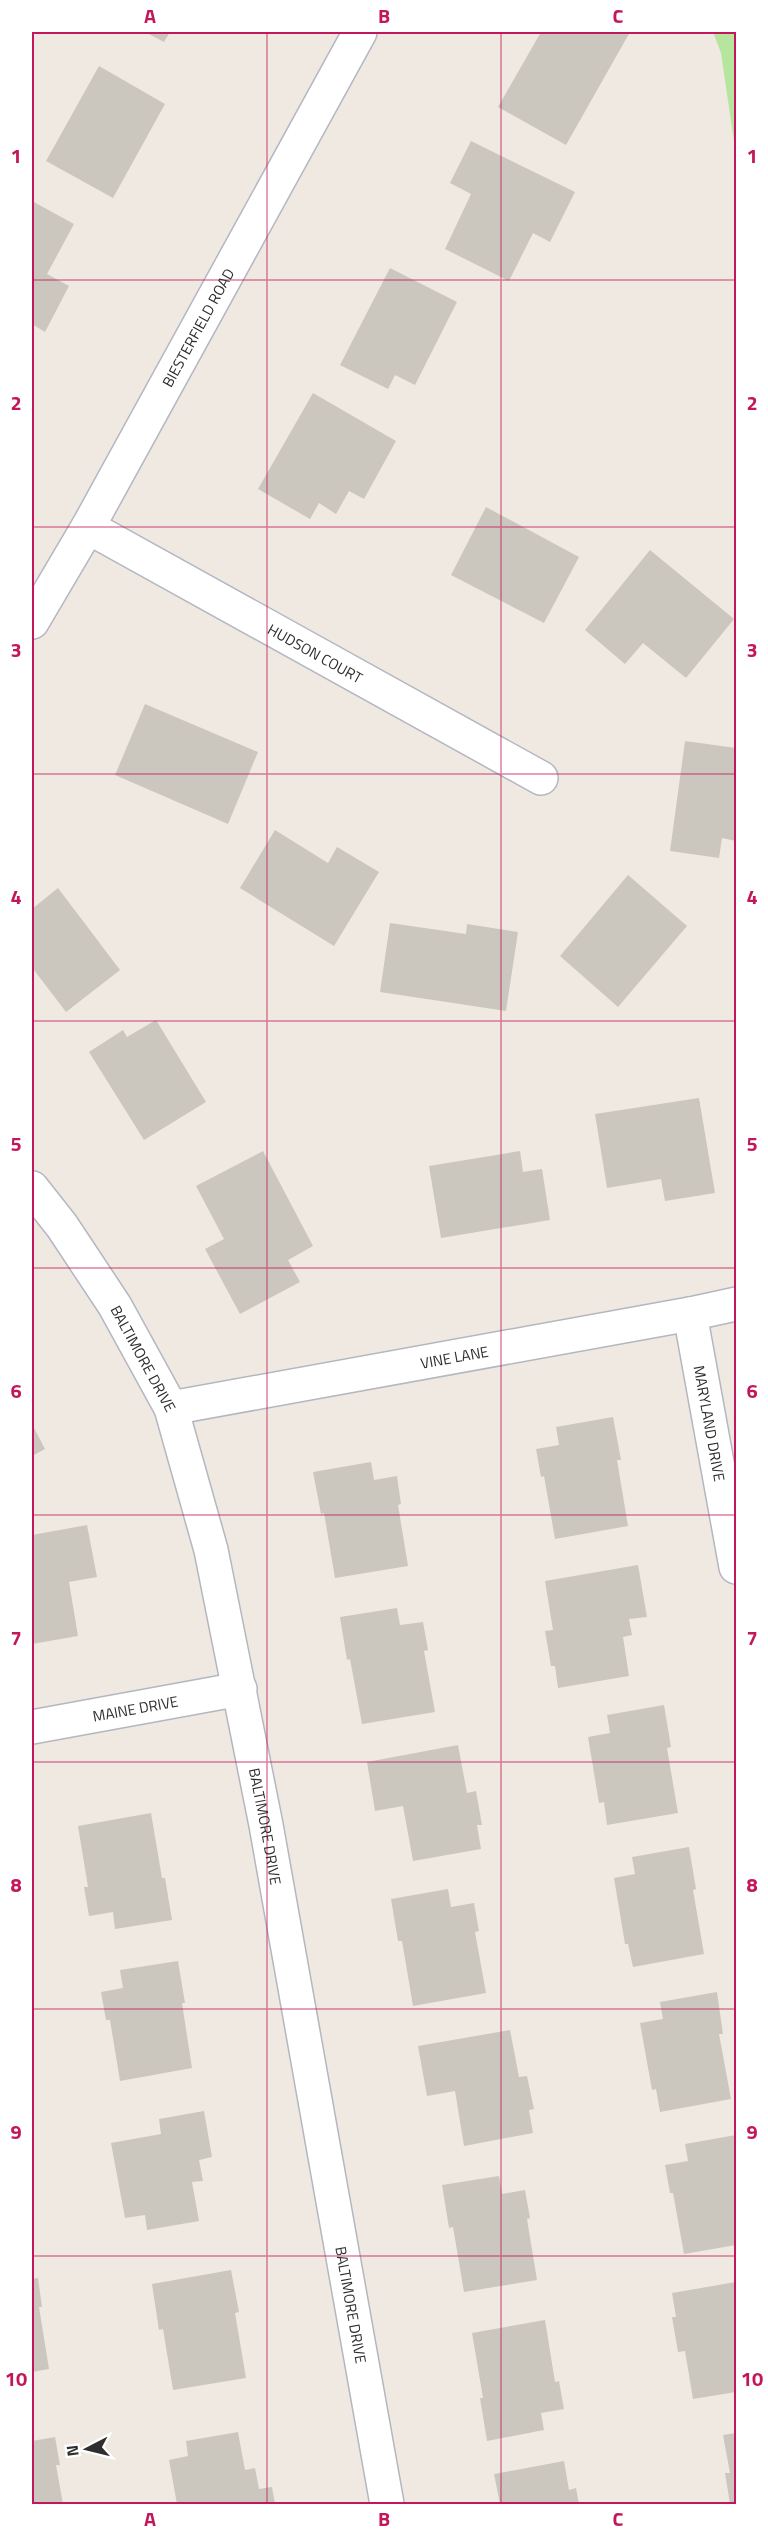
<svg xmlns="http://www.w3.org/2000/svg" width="768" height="2536" viewBox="0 0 768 2536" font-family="'Titillium Web',sans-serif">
  <rect width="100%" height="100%" fill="#efe9e1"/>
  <path fill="#b6e59e" d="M 713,32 L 736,32 L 736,155 L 721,53 Z"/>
  <g fill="#cbc7bf">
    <path d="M 145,32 L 170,32 L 164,42 Z"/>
    <path d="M 541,32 L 630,32 L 566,145 L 498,107 Z"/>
    <path d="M 99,66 L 165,104 L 113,198 L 46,161 Z"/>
    <path d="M 471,141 L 575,192 L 550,242 L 533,233 L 509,281 L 445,249 L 471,194 L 450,183 Z"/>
    <path d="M 32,201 L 74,224 L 47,274 L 69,286 L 45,332 L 32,324 Z"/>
    <path d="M 390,268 L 457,302 L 415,385 L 395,375 L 388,389 L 340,365 Z"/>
    <path d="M 313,393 L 396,441 L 364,499 L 349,491 L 336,514 L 319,503 L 310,519 L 258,489 Z"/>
    <path d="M 486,507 L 579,557 L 544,623 L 451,575 Z"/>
    <path d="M 650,550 L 734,619 L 686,678 L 643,643 L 625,664 L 585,630 Z"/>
    <path d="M 145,704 L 258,752 L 228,824 L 115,775 Z"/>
    <path d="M 685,741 L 736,748 L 736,841 L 722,838 L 719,858 L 670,851 Z"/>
    <path d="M 275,830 L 328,863 L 337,847 L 379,872 L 334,946 L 240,888 Z"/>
    <path d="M 628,875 L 687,926 L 618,1007 L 560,956 Z"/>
    <path d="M 58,888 L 120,970 L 66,1012 L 34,970 L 32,972 L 32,909 Z"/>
    <path d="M 390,923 L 466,934 L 467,924 L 518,932 L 506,1011 L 380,992 Z"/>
    <path d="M 156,1020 L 206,1102 L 144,1140 L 89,1052 L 123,1030 L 127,1037 Z"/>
    <path d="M 699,1098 L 715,1193 L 665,1201 L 661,1179 L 607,1188 L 595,1114 Z"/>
    <path d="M 263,1151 L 313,1246 L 288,1260 L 300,1282 L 240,1314 L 205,1249 L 224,1239 L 196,1186 Z"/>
    <path d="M 520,1151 L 523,1172 L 542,1169 L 550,1220 L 441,1238 L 429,1166 Z"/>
    <path d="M 613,1417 L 621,1460 L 617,1460 L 628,1526 L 555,1539 L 544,1476 L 541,1477 L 536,1449 L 559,1445 L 556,1427 Z"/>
    <path d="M 32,1424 L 45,1449 L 32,1456 Z"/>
    <path d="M 371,1462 L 374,1480 L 397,1476 L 401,1504 L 398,1505 L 408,1566 L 335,1578 L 324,1513 L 321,1514 L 313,1472 Z"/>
    <path d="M 87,1525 L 97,1577 L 69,1582 L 78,1636 L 32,1644 L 32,1535 Z"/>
    <path d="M 638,1565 L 647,1617 L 629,1619 L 632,1635 L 623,1637 L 629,1676 L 558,1688 L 555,1666 L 551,1666 L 545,1631 L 553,1630 L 545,1581 Z"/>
    <path d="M 397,1608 L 400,1625 L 423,1622 L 428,1650 L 424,1651 L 435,1712 L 362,1724 L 350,1659 L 347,1660 L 340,1617 Z"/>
    <path d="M 664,1705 L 671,1747 L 667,1748 L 678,1813 L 607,1825 L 604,1802 L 599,1803 L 588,1737 L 610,1733 L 607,1715 Z"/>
    <path d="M 458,1745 L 467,1793 L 476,1791 L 482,1825 L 477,1825 L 481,1849 L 413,1861 L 403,1806 L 375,1811 L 367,1762 Z"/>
    <path d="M 151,1813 L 162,1878 L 165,1878 L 172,1920 L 115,1929 L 113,1912 L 89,1916 L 84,1887 L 88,1887 L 78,1826 Z"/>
    <path d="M 689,1847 L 696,1889 L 693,1890 L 704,1954 L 633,1967 L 628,1944 L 625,1944 L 614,1878 L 635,1874 L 632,1857 Z"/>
    <path d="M 448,1889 L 451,1907 L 474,1903 L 479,1931 L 475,1932 L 486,1993 L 413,2006 L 402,1941 L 398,1941 L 391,1899 Z"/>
    <path d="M 178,1961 L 185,2003 L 182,2003 L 192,2068 L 120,2081 L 110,2020 L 106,2020 L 101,1992 L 123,1988 L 120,1970 Z"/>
    <path d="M 717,1992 L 723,2034 L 719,2034 L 731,2099 L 660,2112 L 656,2089 L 652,2090 L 640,2023 L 663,2019 L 660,2002 Z"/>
    <path d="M 510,2030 L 519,2077 L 527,2076 L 534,2109 L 529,2110 L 533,2133 L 464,2146 L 455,2091 L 427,2096 L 418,2046 Z"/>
    <path d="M 204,2111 L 212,2157 L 199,2160 L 203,2181 L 192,2182 L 199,2221 L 147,2230 L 145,2215 L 125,2218 L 111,2143 L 161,2134 L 159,2119 Z"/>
    <path d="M 736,2135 L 736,2245 L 684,2254 L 673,2193 L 670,2193 L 665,2165 L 688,2161 L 685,2144 Z"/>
    <path d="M 499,2176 L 502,2194 L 525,2190 L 530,2218 L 527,2219 L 537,2280 L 464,2292 L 453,2227 L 449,2228 L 442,2185 Z"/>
    <path d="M 231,2270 L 239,2312 L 235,2313 L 246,2378 L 173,2390 L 163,2329 L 159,2330 L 152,2284 Z"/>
    <path d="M 38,2278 L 42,2307 L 39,2307 L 49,2369 L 32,2372 L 32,2279 Z"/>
    <path d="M 736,2282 L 736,2392 L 693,2399 L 685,2351 L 678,2352 L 672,2317 L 676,2317 L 672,2293 Z"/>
    <path d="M 545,2320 L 555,2382 L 559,2381 L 564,2409 L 541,2413 L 544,2430 L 487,2441 L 480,2398 L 483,2398 L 472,2333 Z"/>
    <path d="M 238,2432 L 245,2470 L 255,2468 L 259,2489 L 272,2487 L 275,2504 L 177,2504 L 169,2460 L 188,2456 L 186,2441 Z"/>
    <path d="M 736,2433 L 736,2504 L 730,2504 L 725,2473 L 730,2473 L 723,2435 Z"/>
    <path d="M 55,2437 L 60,2465 L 56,2465 L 63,2504 L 32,2504 L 32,2441 Z"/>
    <path d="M 564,2461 L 569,2490 L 576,2488 L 579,2504 L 500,2504 L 494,2474 Z"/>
  </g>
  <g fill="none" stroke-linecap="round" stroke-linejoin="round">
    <g stroke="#b4b7c1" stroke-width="36">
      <g id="minor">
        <path id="s1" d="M 88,527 L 541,778"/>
        <path id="s2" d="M 32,622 L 88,527 L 360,32"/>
        <path id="s3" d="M 32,1188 L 62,1226 L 115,1306 L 171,1408 L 211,1550 L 266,1825 L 387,2504"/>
        <path id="s4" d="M 690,1314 L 736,1567"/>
        <path id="s5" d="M 171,1408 L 690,1314 L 736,1304"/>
        <path id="s6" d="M 32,1727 L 240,1689"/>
      </g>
    </g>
    <use href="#minor" stroke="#fff" stroke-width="33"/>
  </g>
  <path fill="none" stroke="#c2185b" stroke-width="1.5" stroke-opacity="0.55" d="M 267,32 L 267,2504M 501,32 L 501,2504M 32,280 L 736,280M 32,527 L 736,527M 32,774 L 736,774M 32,1021 L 736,1021M 32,1268 L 736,1268M 32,1515 L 736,1515M 32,1762 L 736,1762M 32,2009 L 736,2009M 32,2256 L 736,2256"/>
  <g text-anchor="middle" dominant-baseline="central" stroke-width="4.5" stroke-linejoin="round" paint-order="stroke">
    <g font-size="15" fill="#2e2e2e" stroke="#fff">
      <text stroke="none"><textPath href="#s2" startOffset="338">BIESTERFIELD ROAD</textPath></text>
      <text stroke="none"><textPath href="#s1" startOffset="260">HUDSON COURT</textPath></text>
      <text stroke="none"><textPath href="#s5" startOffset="288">VINE LANE</textPath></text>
      <text stroke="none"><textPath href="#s3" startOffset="204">BALTIMORE DRIVE</textPath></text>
      <text stroke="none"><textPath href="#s4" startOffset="111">MARYLAND DRIVE</textPath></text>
      <text stroke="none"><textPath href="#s6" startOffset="105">MAINE DRIVE</textPath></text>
      <text stroke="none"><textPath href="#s3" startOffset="690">BALTIMORE DRIVE</textPath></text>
      <text stroke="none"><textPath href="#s3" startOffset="1176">BALTIMORE DRIVE</textPath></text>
    </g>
  </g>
  <rect width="768" height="2536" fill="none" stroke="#ffffff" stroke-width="66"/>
  <g transform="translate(87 2449) rotate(263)" stroke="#ffffff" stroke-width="4.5" paint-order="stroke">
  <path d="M0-4.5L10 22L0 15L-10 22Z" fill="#2e2e2e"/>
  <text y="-9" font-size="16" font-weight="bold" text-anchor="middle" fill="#2e2e2e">N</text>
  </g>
  <rect x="33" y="33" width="702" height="2470" fill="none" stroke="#c2185b" stroke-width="2"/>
  <g font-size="20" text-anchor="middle" font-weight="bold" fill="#c2185b">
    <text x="150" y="23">A</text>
    <text x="384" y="23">B</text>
    <text x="618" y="23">C</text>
    <text x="16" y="163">1</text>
    <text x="752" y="163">1</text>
    <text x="16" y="410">2</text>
    <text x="752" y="410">2</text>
    <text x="16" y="657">3</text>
    <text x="752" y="657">3</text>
    <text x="16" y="904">4</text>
    <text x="752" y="904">4</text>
    <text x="16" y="1151">5</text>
    <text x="752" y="1151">5</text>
    <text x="16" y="1398">6</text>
    <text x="752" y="1398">6</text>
    <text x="16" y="1645">7</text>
    <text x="752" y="1645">7</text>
    <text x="16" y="1892">8</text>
    <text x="752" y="1892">8</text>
    <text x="16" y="2139">9</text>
    <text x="752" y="2139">9</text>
    <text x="16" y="2386">10</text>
    <text x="752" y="2386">10</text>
    <text x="150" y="2526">A</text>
    <text x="384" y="2526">B</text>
    <text x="618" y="2526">C</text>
  </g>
</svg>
